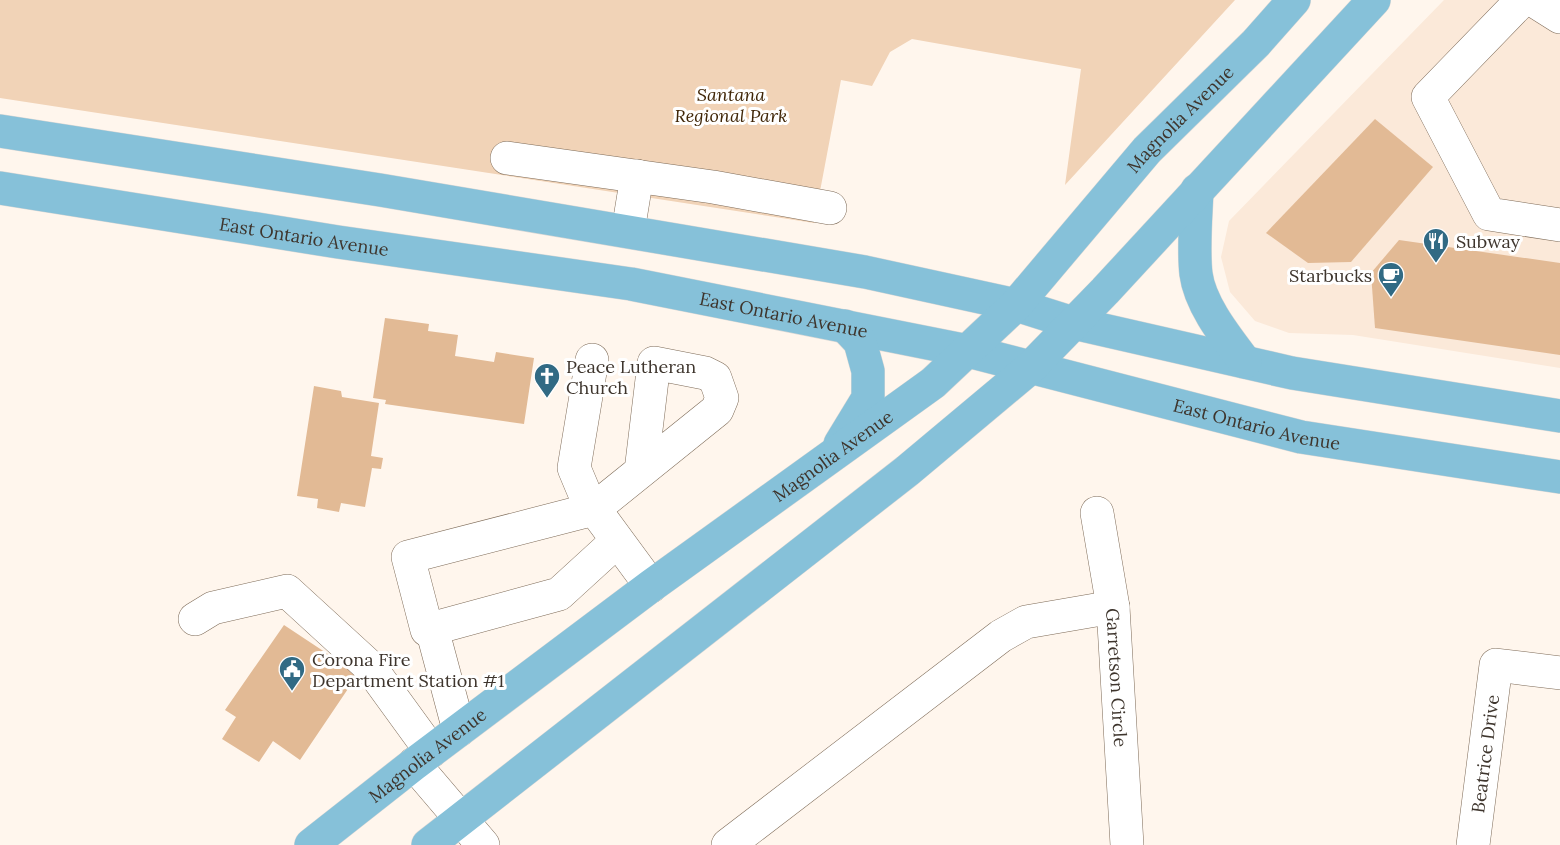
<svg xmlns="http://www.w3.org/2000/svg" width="1560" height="845" viewBox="0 0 1560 845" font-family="Lora,serif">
  <rect width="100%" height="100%" fill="#fff6ed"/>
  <path fill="#fbe9d9" d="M 1444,0 L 1560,0 L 1560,368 L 1353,335 L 1289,333 L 1255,321 L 1230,292 L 1221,257 L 1229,221 Z"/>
  <path fill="#f1d3b7" d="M 0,0 L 1235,0 L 1065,185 L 1081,69 L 912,39 L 890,52 L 872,86 L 841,80 L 814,223 L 0,98 Z"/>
  <g fill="#e2ba95">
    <path d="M 1375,119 L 1433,167 L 1351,262 L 1308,263 L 1266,233 Z"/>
    <path d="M 1399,240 L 1560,263 L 1560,355 L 1375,328 L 1371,273 Z"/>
    <path d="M 385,318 L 429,324 L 428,331 L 458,335 L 455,356 L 494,362 L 496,352 L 534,358 L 524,424 L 385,404 L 386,400 L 373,398 Z"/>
    <path d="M 314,386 L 341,391 L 342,397 L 379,403 L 371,456 L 383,458 L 381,469 L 372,468 L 365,507 L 341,503 L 339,512 L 317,508 L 318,499 L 297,496 Z"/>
    <path d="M 284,625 L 358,674 L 300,760 L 273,741 L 259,762 L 222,739 L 236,717 L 225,710 Z"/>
  </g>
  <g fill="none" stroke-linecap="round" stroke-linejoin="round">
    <g stroke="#7e6b58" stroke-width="34">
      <g id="minor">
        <path d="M 1522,0 L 1428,97 L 1489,214 L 1560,225"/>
        <path d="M 1533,0 L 1560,17"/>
        <path d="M 507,158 L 713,187 L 830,208"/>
        <path d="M 628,231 L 637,176"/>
        <path d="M 592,360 L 574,468 L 587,499 L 651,586"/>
        <path id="s1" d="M 1097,513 L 1113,607 L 1127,845"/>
        <path d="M 617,541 L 559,594 L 427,630 L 408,557 L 594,509 L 717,410 L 722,398 L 715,378 L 705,373 L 654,363 L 641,471"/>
        <path d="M 195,619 L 213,608 L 287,591 L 370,667 L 431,751"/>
        <path d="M 432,629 L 459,730"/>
        <path d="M 414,764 L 483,845"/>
        <path d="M 728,845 L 1001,636 L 1026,622 L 1113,607"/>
        <path id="s2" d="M 1473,845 L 1496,665 L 1560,673"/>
      </g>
    </g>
    <g stroke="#d8d7d5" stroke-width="34">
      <g id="major">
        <path d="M 0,131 L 380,190 L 865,272 L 1016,305 L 1073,323 L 1292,373 L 1560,416"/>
        <path id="s3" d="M 0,188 L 338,242 L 631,284 L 968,351 L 1301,437 L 1560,477"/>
        <path d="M 1197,190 C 1196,216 1193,249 1196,274 C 1200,305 1227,338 1245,362"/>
        <path d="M 840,444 L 868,398 L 868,371 L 860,342 L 845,326"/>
        <path id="s4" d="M 311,845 L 414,764 L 651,586 L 933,383 L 1016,305 L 1147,150 L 1256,43 L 1294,0"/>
        <path d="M 428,845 L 907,471 L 1030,368 L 1105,291 L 1374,0"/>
      </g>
    </g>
    <use href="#minor" stroke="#fff" stroke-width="33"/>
    <use href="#major" stroke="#86c1d9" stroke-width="33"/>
  </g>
  <defs>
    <g id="restaurant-pin" transform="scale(1.35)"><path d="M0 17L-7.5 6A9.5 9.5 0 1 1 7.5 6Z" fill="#316a84" stroke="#fff"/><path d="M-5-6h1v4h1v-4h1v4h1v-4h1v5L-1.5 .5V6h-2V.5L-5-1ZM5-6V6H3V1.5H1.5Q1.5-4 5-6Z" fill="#fff"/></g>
    <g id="cafe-pin" transform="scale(1.35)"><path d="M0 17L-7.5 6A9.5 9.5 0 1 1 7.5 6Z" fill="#316a84" stroke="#fff"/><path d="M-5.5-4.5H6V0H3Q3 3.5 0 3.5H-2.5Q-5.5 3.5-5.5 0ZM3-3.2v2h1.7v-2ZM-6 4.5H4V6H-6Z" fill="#fff"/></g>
    <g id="church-pin" transform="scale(1.35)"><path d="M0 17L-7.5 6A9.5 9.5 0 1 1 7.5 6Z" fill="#316a84" stroke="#fff"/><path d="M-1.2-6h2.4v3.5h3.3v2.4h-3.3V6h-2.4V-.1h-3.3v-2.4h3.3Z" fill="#fff"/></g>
    <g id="civic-pin" transform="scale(1.35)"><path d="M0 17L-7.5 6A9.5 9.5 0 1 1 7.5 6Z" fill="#316a84" stroke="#fff"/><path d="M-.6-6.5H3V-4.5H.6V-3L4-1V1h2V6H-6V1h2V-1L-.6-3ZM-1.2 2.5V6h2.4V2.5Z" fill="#fff"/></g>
  </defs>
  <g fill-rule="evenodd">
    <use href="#restaurant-pin" x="1436" y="241"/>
    <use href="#cafe-pin" x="1391" y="275"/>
    <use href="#church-pin" x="547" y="376"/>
    <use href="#civic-pin" x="292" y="669"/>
  </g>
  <g text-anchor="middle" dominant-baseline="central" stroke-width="6" stroke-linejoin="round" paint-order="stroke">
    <g font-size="18" font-style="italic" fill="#3f2506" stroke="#fff">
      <text x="731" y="94">Santana<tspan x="731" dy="21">Regional Park</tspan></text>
    </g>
    <g font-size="18" fill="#3e352d" stroke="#fff">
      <text stroke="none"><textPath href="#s4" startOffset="1137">Magnolia Avenue</textPath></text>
      <text stroke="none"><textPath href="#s3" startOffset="308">East Ontario Avenue</textPath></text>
      <text stroke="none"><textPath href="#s3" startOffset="794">East Ontario Avenue</textPath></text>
      <text stroke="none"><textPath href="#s3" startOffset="1280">East Ontario Avenue</textPath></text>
      <text stroke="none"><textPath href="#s4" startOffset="651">Magnolia Avenue</textPath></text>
      <text stroke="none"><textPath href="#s1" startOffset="166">Garretson Circle</textPath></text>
      <text stroke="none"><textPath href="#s4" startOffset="147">Magnolia Avenue</textPath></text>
      <text stroke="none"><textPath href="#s2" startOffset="92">Beatrice Drive</textPath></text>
    </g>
    <g font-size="18" fill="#3e352d" stroke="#fff" text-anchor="start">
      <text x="1456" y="241">Subway</text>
      <text x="1372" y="275" text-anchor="end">Starbucks</text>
      <text x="566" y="366">Peace Lutheran<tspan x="566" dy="21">Church</tspan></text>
      <text x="312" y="659">Corona Fire<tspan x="312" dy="21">Department Station #1</tspan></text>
    </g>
  </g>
</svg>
